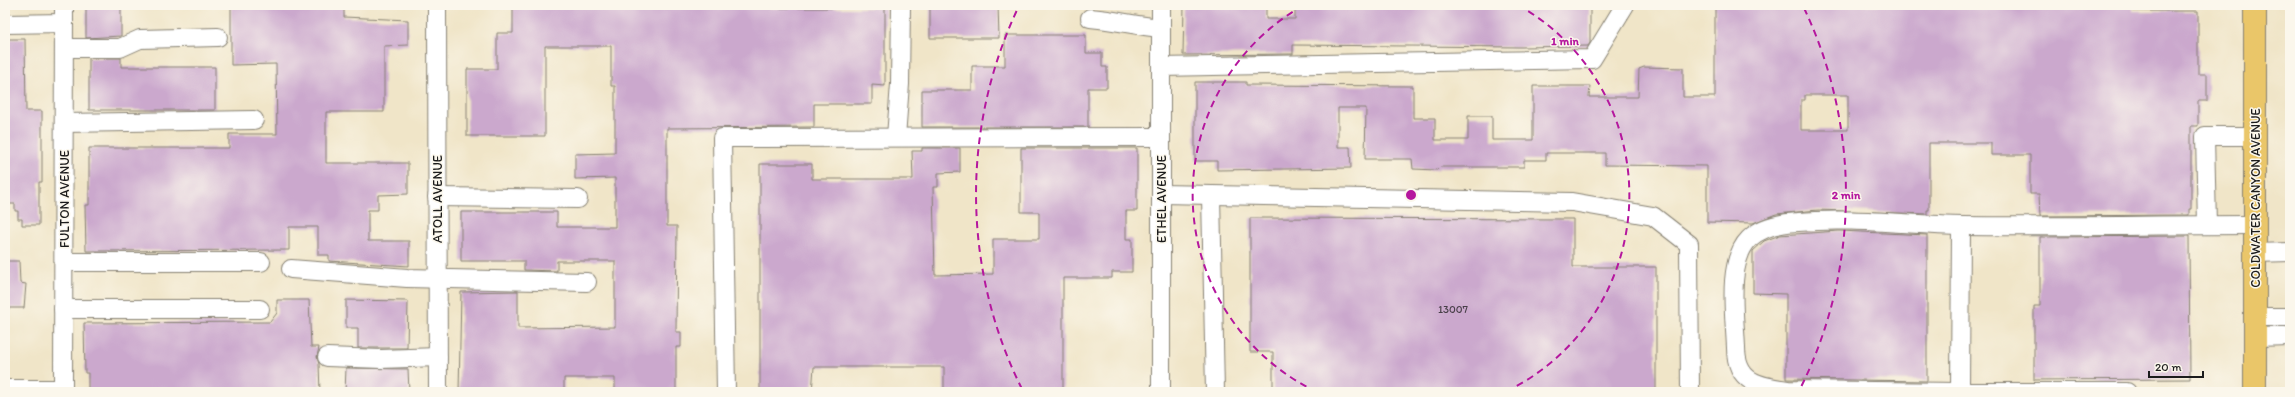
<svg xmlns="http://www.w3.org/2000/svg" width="2295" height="397" viewBox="0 0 2295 397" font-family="Itim,sans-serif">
  <rect width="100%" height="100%" fill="#fbf7ec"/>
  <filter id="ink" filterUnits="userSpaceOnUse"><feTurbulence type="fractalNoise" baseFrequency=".025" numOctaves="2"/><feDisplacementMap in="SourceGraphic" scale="8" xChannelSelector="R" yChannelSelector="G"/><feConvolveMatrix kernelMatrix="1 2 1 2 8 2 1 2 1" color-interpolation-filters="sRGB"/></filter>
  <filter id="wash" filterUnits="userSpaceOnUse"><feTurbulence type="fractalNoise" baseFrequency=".012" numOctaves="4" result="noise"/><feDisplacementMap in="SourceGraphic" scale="16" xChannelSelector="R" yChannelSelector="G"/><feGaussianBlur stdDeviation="0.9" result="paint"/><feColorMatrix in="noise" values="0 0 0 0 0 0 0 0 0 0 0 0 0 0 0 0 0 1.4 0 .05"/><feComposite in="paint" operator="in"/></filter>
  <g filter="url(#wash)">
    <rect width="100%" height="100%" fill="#f0e5c8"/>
    <g id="blocks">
      <g fill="#cba8cd" fill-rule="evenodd">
        <path d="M 231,5 L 344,5 L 344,17 L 408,20 L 408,45 L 384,46 L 384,112 L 326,112 L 326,163 L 408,163 L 408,194 L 378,195 L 378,210 L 368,210 L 368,241 L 409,241 L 409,266 L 329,261 L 329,255 L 318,255 L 318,227 L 289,227 L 289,250 L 86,251 L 85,205 L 89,205 L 89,148 L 229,148 L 229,134 L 277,134 L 276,64 L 231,65 Z"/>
        <path d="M 513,5 L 606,5 L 606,8 L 885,8 L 885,86 L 872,85 L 872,104 L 814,104 L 814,127 L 667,128 L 667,226 L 677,226 L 676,332 L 681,332 L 681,347 L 676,347 L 676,392 L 615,392 L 615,378 L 564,378 L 564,392 L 459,392 L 461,292 L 518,291 L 518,328 L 615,327 L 615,261 L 557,261 L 557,271 L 524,270 L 524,261 L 461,261 L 461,212 L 557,212 L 557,227 L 615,227 L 615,178 L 575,179 L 575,154 L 615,153 L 615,86 L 611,86 L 611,46 L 545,46 L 545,136 L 467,136 L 467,69 L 497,69 L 497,33 L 513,33 Z"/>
        <path d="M 930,5 L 998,5 L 999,38 L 930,38 Z"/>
        <path d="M 1184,5 L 1266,5 L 1266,19 L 1295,19 L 1295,5 L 1590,5 L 1590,43 L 1588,46 L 1521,47 L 1293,45 L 1293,54 L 1183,55 Z"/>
        <path d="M 1715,5 L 2133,5 L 2133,11 L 2198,11 L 2198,74 L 2207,74 L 2207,101 L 2198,101 L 2198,126 L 2191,126 L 2191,209 L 2189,209 L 2189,215 L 2040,216 L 2039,194 L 2030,194 L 2030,155 L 1991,155 L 1991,143 L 1929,143 L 1929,210 L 1927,210 L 1927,214 L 1818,210 L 1776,214 L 1753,223 L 1707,222 L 1707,166 L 1605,165 L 1605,153 L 1546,153 L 1546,160 L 1524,160 L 1524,167 L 1440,167 L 1437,170 L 1413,169 L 1412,159 L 1365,159 L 1366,108 L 1338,108 L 1338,147 L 1350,147 L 1351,168 L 1217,170 L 1217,161 L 1195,161 L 1195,82 L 1246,82 L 1246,85 L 1413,86 L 1413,118 L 1435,118 L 1435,140 L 1468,140 L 1468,116 L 1492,116 L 1492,140 L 1533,140 L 1533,86 L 1590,86 L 1589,97 L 1638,97 L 1639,69 L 1644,67 L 1683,68 L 1683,97 L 1715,97 ZM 1805,95 L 1848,95 L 1848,130 L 1801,130 L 1801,100 L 1805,100 Z"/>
        <path d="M 86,6 L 121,6 L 121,36 L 86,38 Z"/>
        <path d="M 1005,35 L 1086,35 L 1086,53 L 1102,53 L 1102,67 L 1107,67 L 1107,88 L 1088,88 L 1088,127 L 922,127 L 922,90 L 972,90 L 972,66 L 1005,66 Z"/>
        <path d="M 5,39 L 25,39 L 26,111 L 42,111 L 42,182 L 39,182 L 39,225 L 22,225 L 22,219 L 18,219 L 18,211 L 15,211 L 15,204 L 5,204 Z"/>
        <path d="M 89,58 L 121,58 L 121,67 L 215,67 L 215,110 L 89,110 Z"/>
        <path d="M 922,148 L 960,148 L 960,172 L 938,173 L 938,187 L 933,187 L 935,275 L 993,274 L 993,239 L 1039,239 L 1039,212 L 1021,212 L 1021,148 L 1137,148 L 1137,211 L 1126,211 L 1126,239 L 1132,239 L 1132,272 L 1112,272 L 1112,278 L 1063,278 L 1063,392 L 944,392 L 944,367 L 814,367 L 812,392 L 760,392 L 760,164 L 812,164 L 812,179 L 913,179 L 912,151 L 922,151 Z"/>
        <path d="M 1250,218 L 1573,219 L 1573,267 L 1656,267 L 1656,392 L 1273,392 L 1273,352 L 1250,352 Z"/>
        <path d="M 1839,231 L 1927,235 L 1927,381 L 1786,379 L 1786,294 L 1753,293 L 1753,251 L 1764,241 L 1780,235 Z"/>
        <path d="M 2189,236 L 2190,379 L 2034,380 L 2034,306 L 2040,306 L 2040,237 Z"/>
        <path d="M 5,261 L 19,261 L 20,283 L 26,284 L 24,308 L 5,308 Z"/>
        <path d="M 277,300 L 309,300 L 311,347 L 319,347 L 317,357 L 319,364 L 320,392 L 88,392 L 88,373 L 85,373 L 84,323 L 270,322 L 277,313 Z"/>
        <path d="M 346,300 L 408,301 L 407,348 L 358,348 L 358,328 L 346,328 Z"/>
        <path d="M 346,368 L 408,369 L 409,392 L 345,392 Z"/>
      </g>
    </g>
  </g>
  <g filter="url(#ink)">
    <use href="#blocks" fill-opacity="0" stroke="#868072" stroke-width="1"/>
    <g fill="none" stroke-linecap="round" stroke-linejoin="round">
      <g stroke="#868072" stroke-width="20">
        <g id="minor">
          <path d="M 437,5 L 438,392"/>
          <path d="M 1090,18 C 1115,20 1137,26 1161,28"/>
          <path d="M 5,24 L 64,23"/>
          <path d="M 64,48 L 120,48 L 140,39 L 218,37"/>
          <path d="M 1161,67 L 1592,59 L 1625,5"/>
          <path d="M 64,123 L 254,120"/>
          <path d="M 896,137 L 900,84 L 901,5"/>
          <path d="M 1161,194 L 1572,202 L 1653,216 L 1689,244 L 1690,392"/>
          <path d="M 1211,195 L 1215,392"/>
          <path d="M 437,197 L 578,199"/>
          <path d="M 2207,225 L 2205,136 L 2255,136"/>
          <path d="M 1961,226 L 1960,392 L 2127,392"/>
          <path d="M 2255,253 L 2290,252"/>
          <path d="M 64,262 L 261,262"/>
          <path d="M 291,269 L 407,278 L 587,282"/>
          <path d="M 63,309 L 260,309"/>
          <path d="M 2255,317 L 2290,317"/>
          <path d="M 2255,337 L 2290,336"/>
          <path d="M 327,357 L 381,359 L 438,357"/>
          <path d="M 5,389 L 63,389"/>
          <path d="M 63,392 L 64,5"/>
          <path d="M 726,392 L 722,138 L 1161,137"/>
          <path d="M 1161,392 L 1161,5"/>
          <path d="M 1960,392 L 1788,390 C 1759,386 1736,383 1736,348 C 1735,318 1726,262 1749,239 C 1761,227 1781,223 1798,222 C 1852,217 1909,225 1963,226 C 2061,227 2158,225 2255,225"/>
        </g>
      </g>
      <g stroke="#868072" stroke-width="24">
        <path id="major" d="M 2255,5 L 2255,392"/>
      </g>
      <use href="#minor" stroke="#fff" stroke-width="18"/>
      <use href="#major" stroke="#eac669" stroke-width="22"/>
    </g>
  </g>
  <g fill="none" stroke="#b5179e" stroke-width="2" stroke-dasharray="7 5">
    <path d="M1317 392A218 218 0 0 1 1304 5M1518 5A218 218 0 0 1 1505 392"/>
    <path d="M1022 389A435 435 0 0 1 1018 8M1804 8A435 435 0 0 1 1800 389"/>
  </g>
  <g text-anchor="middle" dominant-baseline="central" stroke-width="3" stroke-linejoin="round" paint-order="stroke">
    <g font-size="11" fill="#483f48">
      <text x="1453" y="309">13007</text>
    </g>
    <g font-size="13" fill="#1c1c1c" stroke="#fbf7ec">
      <text transform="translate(2255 198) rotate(-90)">COLDWATER CANYON AVENUE</text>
      <text transform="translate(64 199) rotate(-90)">FULTON AVENUE</text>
      <text transform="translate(437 199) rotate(-90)">ATOLL AVENUE</text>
      <text transform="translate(1161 199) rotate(-90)">ETHEL AVENUE</text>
    </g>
  </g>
  <circle cx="1411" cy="195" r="6" fill="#b5179e" stroke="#fbf7ec" stroke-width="2"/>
  <g font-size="12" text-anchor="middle" font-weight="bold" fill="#b5179e" stroke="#fbf7ec" stroke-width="3" stroke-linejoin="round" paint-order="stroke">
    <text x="1565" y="45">1 min</text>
    <text x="1846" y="199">2 min</text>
  </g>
  <rect width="2295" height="397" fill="none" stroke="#fbf7ec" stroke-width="20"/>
  <path d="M2149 371v6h54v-6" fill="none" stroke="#1c1c1c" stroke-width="2"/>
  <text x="2155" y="371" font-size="12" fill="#1c1c1c" stroke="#fbf7ec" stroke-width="3" paint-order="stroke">20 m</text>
</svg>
